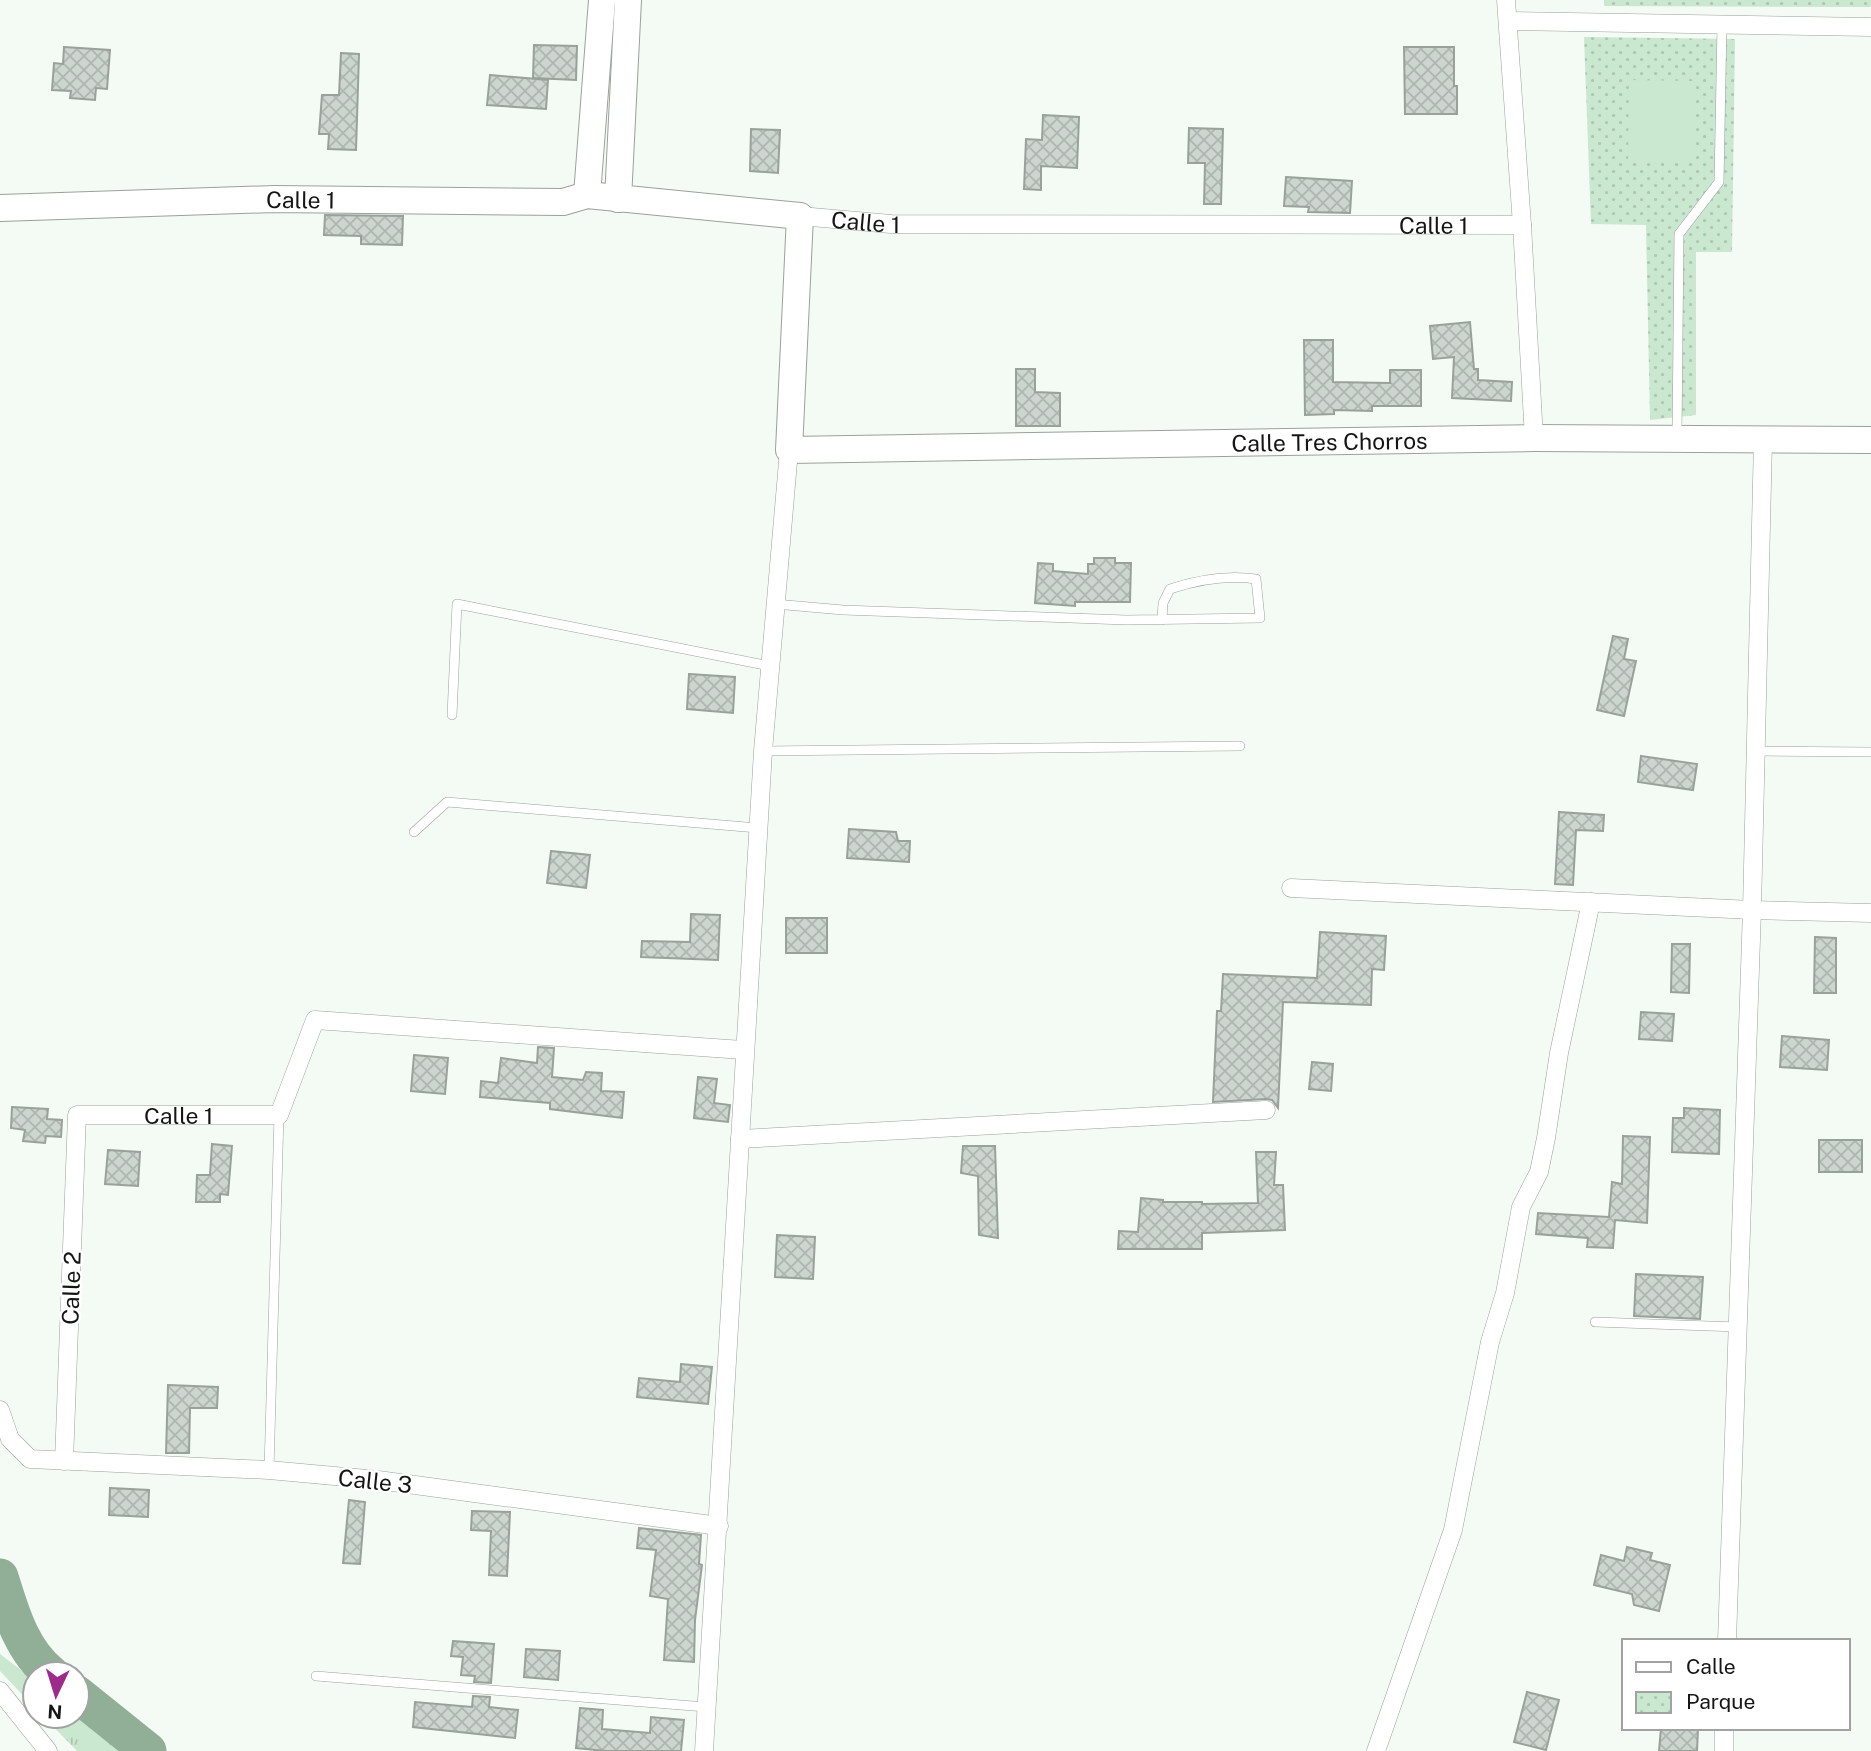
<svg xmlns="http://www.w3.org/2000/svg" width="1871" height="1751" viewBox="0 0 1871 1751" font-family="'Public Sans',sans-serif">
  <defs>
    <pattern id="grass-tufts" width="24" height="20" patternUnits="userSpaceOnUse" patternTransform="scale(1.75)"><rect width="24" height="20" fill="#cae7cf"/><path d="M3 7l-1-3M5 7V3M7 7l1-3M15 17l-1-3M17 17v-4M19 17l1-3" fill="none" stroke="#adc5b1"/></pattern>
    <pattern id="park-dots" width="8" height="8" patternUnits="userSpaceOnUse" patternTransform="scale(1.75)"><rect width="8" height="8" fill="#cae7cf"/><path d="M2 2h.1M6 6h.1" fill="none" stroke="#adc5b1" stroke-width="1.8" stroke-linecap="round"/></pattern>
    <pattern id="building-cross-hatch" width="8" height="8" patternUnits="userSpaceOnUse" patternTransform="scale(1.75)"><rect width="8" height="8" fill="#cdd5cf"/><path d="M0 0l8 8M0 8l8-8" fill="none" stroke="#afb6b1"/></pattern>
  </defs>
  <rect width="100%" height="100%" fill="#f3fbf4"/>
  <g fill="url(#grass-tufts)">
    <path d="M 0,1654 L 35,1681 L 35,1708 L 0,1671 Z"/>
    <path d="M 77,1714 L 125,1751 L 77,1751 L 43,1716 L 77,1716 Z"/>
  </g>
  <g fill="url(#park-dots)">
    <path d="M 1604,0 L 1871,0 L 1871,7 L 1604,6 Z"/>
    <path d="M 1584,37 L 1735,39 L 1732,252 L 1696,252 L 1696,415 L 1650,420 L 1646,225 L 1591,224 Z"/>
  </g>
  <path fill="#cae7cf" d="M 1629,80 L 1694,81 L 1692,163 L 1628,162 Z"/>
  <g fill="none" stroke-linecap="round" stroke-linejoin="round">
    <g stroke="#91af96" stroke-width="37">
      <path d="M 0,1577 C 11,1612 21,1650 51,1674"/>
      <path d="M 77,1694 L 148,1751"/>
    </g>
  </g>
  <g fill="url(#building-cross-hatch)" stroke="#9aa19b" stroke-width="2">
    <path d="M 534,45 L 577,46 L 576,80 L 533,78 Z"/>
    <path d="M 64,47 L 110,50 L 107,89 L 96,88 L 95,100 L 70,98 L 71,91 L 52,90 L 54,63 L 63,64 Z"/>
    <path d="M 1404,47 L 1454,47 L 1454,86 L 1457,86 L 1457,114 L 1405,114 Z"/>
    <path d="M 341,53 L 359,54 L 356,150 L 328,149 L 329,134 L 319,134 L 322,95 L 339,95 Z"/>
    <path d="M 490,75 L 548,80 L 546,109 L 487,105 Z"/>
    <path d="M 1043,115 L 1079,117 L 1077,168 L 1041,166 L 1041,190 L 1024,189 L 1026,139 L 1042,140 Z"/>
    <path d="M 1189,128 L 1223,129 L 1221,204 L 1204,204 L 1205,163 L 1188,163 Z"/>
    <path d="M 751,129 L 780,130 L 778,173 L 750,171 Z"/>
    <path d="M 1286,177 L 1352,181 L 1350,213 L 1308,212 L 1309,207 L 1284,206 Z"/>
    <path d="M 325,215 L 403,216 L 402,245 L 361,244 L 361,236 L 324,235 Z"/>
    <path d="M 1470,322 L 1474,369 L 1478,369 L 1478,380 L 1512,382 L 1511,401 L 1452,398 L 1454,357 L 1433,359 L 1430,326 Z"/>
    <path d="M 1304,340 L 1333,340 L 1333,382 L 1390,383 L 1390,370 L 1421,370 L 1421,406 L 1372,406 L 1372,411 L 1334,410 L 1334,414 L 1305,415 Z"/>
    <path d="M 1016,369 L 1035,369 L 1035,392 L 1060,393 L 1060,426 L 1016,426 Z"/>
    <path d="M 1094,558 L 1115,558 L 1115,563 L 1131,563 L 1130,602 L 1075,602 L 1075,606 L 1035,603 L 1038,563 L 1053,564 L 1053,571 L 1088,574 L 1088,564 L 1094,564 Z"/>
    <path d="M 1613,636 L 1628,639 L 1624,659 L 1636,661 L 1624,716 L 1597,710 Z"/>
    <path d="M 689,674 L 735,677 L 733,713 L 687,709 Z"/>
    <path d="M 1641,756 L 1697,764 L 1693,790 L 1638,782 Z"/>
    <path d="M 1559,812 L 1604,815 L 1603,831 L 1576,830 L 1573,885 L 1555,884 Z"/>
    <path d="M 849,829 L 896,832 L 898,841 L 910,841 L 909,862 L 847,858 Z"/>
    <path d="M 551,851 L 590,855 L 586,888 L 547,883 Z"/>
    <path d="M 691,914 L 720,915 L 718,960 L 641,957 L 642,941 L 690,942 Z"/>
    <rect x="786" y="918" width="41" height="35"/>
    <path d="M 1320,932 L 1386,936 L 1384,970 L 1372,969 L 1371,1005 L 1283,1002 L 1278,1108 L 1272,1100 L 1266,1099 L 1213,1102 L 1217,1011 L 1221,1011 L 1223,974 L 1317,978 Z"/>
    <path d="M 1815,937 L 1836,938 L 1836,993 L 1814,993 Z"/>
    <path d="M 1672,944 L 1690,944 L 1689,993 L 1671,992 Z"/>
    <path d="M 1641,1012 L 1674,1014 L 1672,1041 L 1639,1039 Z"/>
    <path d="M 1782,1036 L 1829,1040 L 1827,1070 L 1780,1067 Z"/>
    <path d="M 538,1047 L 554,1048 L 552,1077 L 583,1080 L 586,1072 L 602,1073 L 601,1091 L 624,1092 L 622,1118 L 550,1109 L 550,1103 L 480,1097 L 481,1081 L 498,1083 L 501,1058 L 537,1063 Z"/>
    <path d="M 414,1055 L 448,1058 L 445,1094 L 411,1091 Z"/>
    <path d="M 1312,1062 L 1333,1064 L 1331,1091 L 1309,1089 Z"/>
    <path d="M 698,1077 L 717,1079 L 714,1103 L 730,1105 L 728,1122 L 694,1118 Z"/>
    <path d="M 12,1107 L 48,1109 L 47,1119 L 62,1120 L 61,1137 L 46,1136 L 45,1143 L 23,1141 L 25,1130 L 11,1128 Z"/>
    <path d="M 1684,1108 L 1720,1110 L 1719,1154 L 1672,1152 L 1673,1118 L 1684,1118 Z"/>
    <path d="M 1623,1136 L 1650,1137 L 1647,1223 L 1615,1220 L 1613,1248 L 1587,1247 L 1588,1238 L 1536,1234 L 1538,1213 L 1609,1217 L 1612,1182 L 1622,1184 Z"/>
    <rect x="1819" y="1140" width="43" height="32"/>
    <path d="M 212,1144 L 232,1146 L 228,1195 L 220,1194 L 220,1202 L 196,1202 L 197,1175 L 210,1175 Z"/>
    <path d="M 963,1146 L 995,1146 L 998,1238 L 979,1235 L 978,1176 L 961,1173 Z"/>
    <path d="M 108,1150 L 140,1152 L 138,1186 L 105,1184 Z"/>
    <path d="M 1256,1152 L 1276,1152 L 1274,1185 L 1283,1185 L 1285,1230 L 1202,1233 L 1202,1249 L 1118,1249 L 1119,1231 L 1138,1232 L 1141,1198 L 1163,1200 L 1163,1202 L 1202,1202 L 1202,1204 L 1258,1203 Z"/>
    <path d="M 777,1235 L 815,1237 L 813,1279 L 775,1277 Z"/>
    <path d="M 1636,1274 L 1703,1277 L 1700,1319 L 1634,1316 Z"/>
    <path d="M 681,1364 L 712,1367 L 708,1404 L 637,1397 L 639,1378 L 680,1382 Z"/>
    <path d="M 168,1385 L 218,1387 L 217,1408 L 190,1408 L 189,1453 L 166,1453 Z"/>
    <path d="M 110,1488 L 149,1490 L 148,1517 L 109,1515 Z"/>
    <path d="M 349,1500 L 365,1502 L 360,1564 L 343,1563 Z"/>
    <path d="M 472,1511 L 510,1512 L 507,1576 L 489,1575 L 491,1531 L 471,1530 Z"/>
    <path d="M 639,1528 L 701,1535 L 699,1564 L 702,1565 L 695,1620 L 694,1662 L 664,1660 L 668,1599 L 650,1596 L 656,1550 L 637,1548 Z"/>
    <path d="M 1627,1547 L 1652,1553 L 1650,1560 L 1670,1565 L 1659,1611 L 1634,1605 L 1632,1594 L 1594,1585 L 1601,1555 L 1624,1561 Z"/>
    <path d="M 453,1641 L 494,1644 L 491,1683 L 474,1682 L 475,1676 L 461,1675 L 463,1657 L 451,1656 Z"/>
    <path d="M 526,1649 L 560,1651 L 558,1680 L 524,1677 Z"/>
    <path d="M 1527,1692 L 1559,1700 L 1546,1750 L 1514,1742 Z"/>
    <path d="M 473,1696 L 490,1697 L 489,1707 L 518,1710 L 515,1738 L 413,1727 L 415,1702 L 472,1707 Z"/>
    <path d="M 580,1708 L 603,1710 L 602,1729 L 650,1733 L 651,1717 L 684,1720 L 681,1751 L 606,1751 L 576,1748 Z"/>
    <path d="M 1661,1728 L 1698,1729 L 1697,1751 L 1659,1751 Z"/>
  </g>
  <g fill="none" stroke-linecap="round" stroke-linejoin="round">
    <g stroke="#9aa19b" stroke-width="10">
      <g id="lane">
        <path d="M 1677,436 L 1679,234 L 1719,182 L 1722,24"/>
        <path d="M 775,604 L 843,610 L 1126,620 L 1260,618 L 1256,579 C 1228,575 1197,580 1170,589 L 1163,603 L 1162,620"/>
        <path d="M 452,715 L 457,604 L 770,666"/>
        <path d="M 763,751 L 1240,746"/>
        <path d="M 1756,751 L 1871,752"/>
        <path d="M 414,832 L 447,802 L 758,828"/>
        <path d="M 1595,1322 L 1738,1327"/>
        <path d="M 269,1470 L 279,1115"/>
        <path d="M 316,1676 L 706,1707"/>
      </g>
    </g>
    <g stroke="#9aa19b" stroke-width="19">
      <g id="street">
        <path d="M 1506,0 L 1522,225"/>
        <path d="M 1508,21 L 1871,27"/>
        <path id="s1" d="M 800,216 L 891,224 L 1522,225 L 1534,438"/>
        <path d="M 1291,888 L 1752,910 L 1871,913"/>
        <path d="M 740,1139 L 1266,1110"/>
        <path d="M 0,1410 L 10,1439 L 30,1459 L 269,1470 L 378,1480 L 719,1526"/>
        <path id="s2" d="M 64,1461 L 77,1115 L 279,1115 L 315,1020 L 743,1050"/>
        <path d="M 1727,1641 L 1752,910 L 1763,440"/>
        <path d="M 0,1691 L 48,1751"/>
        <path d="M 704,1751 L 763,751 L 789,450"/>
        <path d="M 1376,1751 L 1453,1530 L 1490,1342 L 1505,1293 L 1521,1207 L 1539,1172 L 1546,1138 L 1559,1053 L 1591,902"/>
        <path d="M 1724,1751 L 1724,1728"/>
      </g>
    </g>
    <g stroke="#9aa19b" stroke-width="28">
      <g id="secondary">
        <path d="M 587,195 L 602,0"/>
        <path d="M 618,199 L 628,0"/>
        <path id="s3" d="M 0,208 L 274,199 L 563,202 L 587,195 L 800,216 L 789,450 L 1534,438 L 1871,440"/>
      </g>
    </g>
    <use href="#lane" stroke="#fff" stroke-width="9"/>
    <use href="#street" stroke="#fff" stroke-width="18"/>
    <use href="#secondary" stroke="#fff" stroke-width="26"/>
  </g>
  <g text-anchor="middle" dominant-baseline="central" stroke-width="5" stroke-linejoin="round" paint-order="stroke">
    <g font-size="23" fill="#131613" stroke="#fff">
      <text stroke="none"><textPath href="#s3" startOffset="301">Calle 1</textPath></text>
      <text stroke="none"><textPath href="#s1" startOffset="66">Calle 1</textPath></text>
      <text stroke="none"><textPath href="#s1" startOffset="634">Calle 1</textPath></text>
      <text stroke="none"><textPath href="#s3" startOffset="1577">Calle Tres Chorros</textPath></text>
      <text stroke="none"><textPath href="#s2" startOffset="448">Calle 1</textPath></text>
      <text transform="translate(71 1288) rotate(-88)">Calle 2</text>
      <text transform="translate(375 1481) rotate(6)">Calle 3</text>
    </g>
  </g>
  <rect x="1622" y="1639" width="228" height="91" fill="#ffffff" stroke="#a1a2a1" stroke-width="2"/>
  <rect x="1636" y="1662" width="35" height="10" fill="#ffffff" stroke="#a1a2a1" stroke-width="2"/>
  <text x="1686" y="1674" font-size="21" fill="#131613">Calle</text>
  <rect x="1636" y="1692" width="35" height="21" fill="url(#park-dots)" stroke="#a1a2a1" stroke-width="2"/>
  <text x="1686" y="1709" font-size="21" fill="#131613">Parque</text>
  <g transform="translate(56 1695) rotate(184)"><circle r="33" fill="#ffffff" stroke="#a1a2a1" stroke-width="2"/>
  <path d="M0-5L12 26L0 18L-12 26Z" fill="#9c2b89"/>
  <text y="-10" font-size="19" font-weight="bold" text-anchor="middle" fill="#131613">N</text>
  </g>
</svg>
